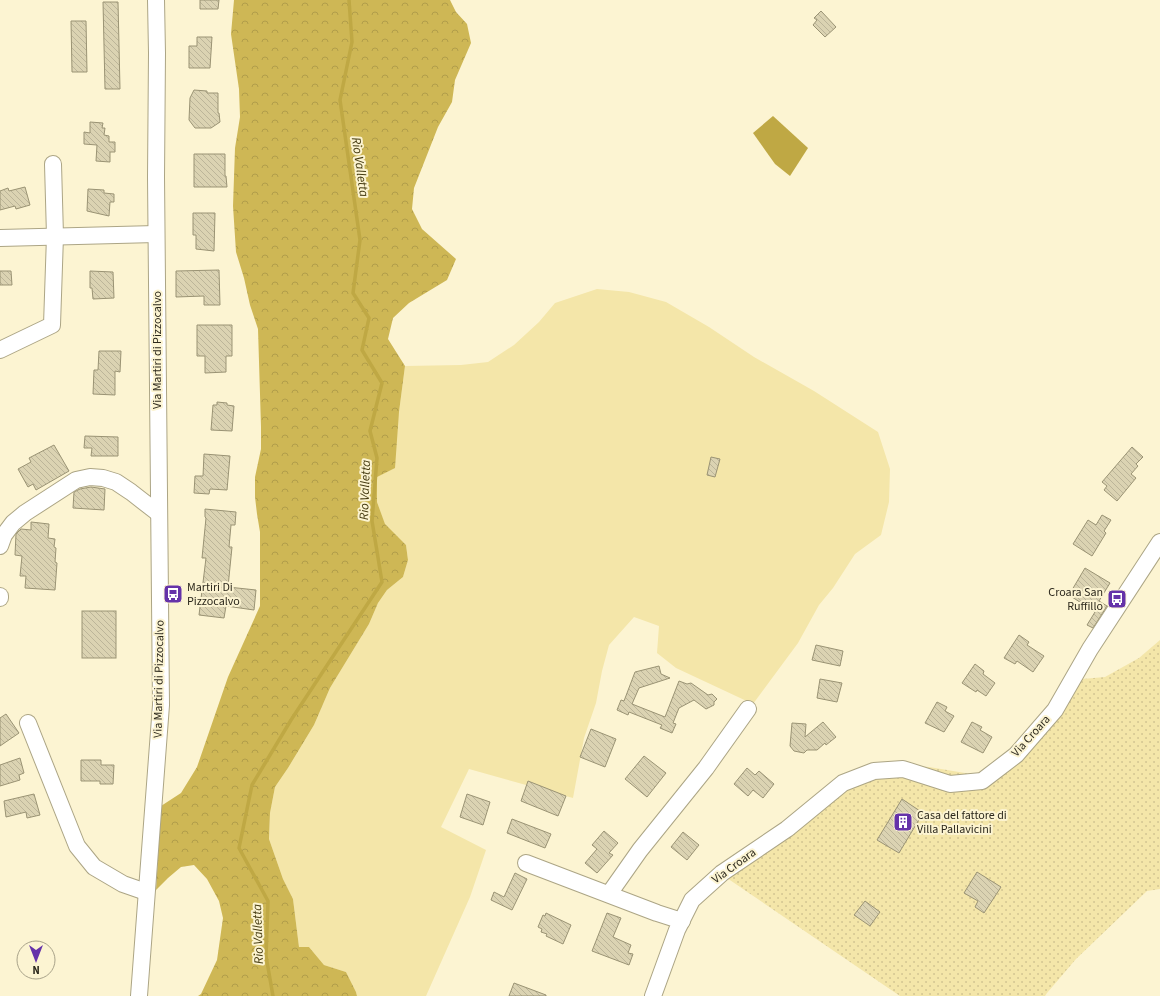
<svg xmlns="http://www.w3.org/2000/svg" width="1160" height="996" viewBox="0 0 1160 996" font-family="'Source Sans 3',sans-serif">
  <defs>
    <pattern id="forest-crowns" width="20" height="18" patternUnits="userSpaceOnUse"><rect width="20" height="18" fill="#ceb755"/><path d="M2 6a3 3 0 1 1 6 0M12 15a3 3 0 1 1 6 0" fill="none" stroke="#b19d4a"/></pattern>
    <pattern id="park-dots" width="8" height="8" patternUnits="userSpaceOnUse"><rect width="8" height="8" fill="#f4e6a9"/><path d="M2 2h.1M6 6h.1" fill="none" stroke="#d2c591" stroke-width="1.8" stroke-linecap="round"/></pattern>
    <pattern id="building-back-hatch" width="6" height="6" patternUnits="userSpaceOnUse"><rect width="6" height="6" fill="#dbd3b2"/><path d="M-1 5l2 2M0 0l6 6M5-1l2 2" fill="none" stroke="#bcb599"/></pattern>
  </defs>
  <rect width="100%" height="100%" fill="#fcf4d2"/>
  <path fill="#f4e6a9" d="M 597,289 L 629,292 L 666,302 L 709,327 L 754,357 L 814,391 L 878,432 L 890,469 L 889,502 L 881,535 L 855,554 L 833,588 L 819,605 L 798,643 L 753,704 L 676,668 L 657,653 L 659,626 L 634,617 L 609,645 L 602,671 L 596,703 L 584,738 L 573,798 L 469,769 L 441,827 L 486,850 L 470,897 L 426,996 L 357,996 L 356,992 L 346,972 L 324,965 L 309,947 L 299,947 L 293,899 L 283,879 L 269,839 L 270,813 L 275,787 L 288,768 L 314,725 L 330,688 L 369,624 L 378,603 L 387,590 L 403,577 L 408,560 L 406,545 L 385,525 L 377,502 L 377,476 L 399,412 L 405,366 L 461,365 L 488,362 L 514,345 L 539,322 L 555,303 Z"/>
  <path fill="url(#forest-crowns)" d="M 234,0 L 450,0 L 456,12 L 467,24 L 471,43 L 455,80 L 452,102 L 438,127 L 414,188 L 412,209 L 422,229 L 456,259 L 447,280 L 409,303 L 393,318 L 388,339 L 405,366 L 399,412 L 395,468 L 377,477 L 377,502 L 385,524 L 406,545 L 408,560 L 403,577 L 387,590 L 378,603 L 369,624 L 330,688 L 314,725 L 288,768 L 275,787 L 270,813 L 269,839 L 283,879 L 293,899 L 299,947 L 309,947 L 324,965 L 346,972 L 356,992 L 357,996 L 198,996 L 201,994 L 217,960 L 223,918 L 219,901 L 207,879 L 194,865 L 181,867 L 168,878 L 156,890 L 161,806 L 181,793 L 197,767 L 228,677 L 260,606 L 260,532 L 257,514 L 255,497 L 255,477 L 261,449 L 261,427 L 258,329 L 250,305 L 244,278 L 236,252 L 233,206 L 235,148 L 240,117 L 239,89 L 231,34 Z"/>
  <path fill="url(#park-dots)" d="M 1160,640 L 1160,889 L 1147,891 L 1076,959 L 1047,993 L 1045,996 L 900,996 L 721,874 L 848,786 L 909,766 L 929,767 L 977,775 L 999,765 L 1059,712 L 1082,679 L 1105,677 L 1139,658 Z"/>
  <path fill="#bfa844" d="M 773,116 L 808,148 L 790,176 L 775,164 L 753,133 Z"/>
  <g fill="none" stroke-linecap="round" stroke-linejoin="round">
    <path stroke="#bfa844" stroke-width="3.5" d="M 273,996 L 266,956 L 268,901 L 239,848 L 252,785 L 291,720 L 382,582 L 372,521 L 377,458 L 370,431 L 382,383 L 362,350 L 369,318 L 353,293 L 360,240 L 340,100 L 352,42 L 349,0"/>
  </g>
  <g fill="url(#building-back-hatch)" stroke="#9a9374">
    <path d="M 200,0 L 219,0 L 218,9 L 200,9 Z"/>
    <path d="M 103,2 L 118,2 L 120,89 L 105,89 Z"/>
    <path d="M 821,11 L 836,27 L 825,37 L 813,25 L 817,20 L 814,18 Z"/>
    <path d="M 71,21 L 86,21 L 87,72 L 72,72 Z"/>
    <path d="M 197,37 L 212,37 L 210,68 L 189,68 L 189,46 L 197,46 Z"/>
    <path d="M 194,90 L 207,91 L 207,93 L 218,93 L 218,113 L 219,113 L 220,122 L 211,128 L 195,128 L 189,120 L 190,98 Z"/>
    <path d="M 90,122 L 103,123 L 102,128 L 105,128 L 104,135 L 109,136 L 109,142 L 115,142 L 115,152 L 110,152 L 110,162 L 96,161 L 97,145 L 84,144 L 84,132 L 90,133 Z"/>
    <path d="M 194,154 L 225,154 L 225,176 L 226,176 L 227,187 L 194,187 Z"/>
    <path d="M 25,187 L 30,205 L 16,209 L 15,206 L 0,210 L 0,191 L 8,188 L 9,191 Z"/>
    <path d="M 88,189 L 104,190 L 104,193 L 114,194 L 114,202 L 110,202 L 109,216 L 87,211 Z"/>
    <path d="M 193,213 L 215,213 L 214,251 L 196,249 L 196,235 L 193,235 Z"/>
    <path d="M 219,270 L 220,305 L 204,305 L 204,296 L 176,297 L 176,271 Z"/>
    <path d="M 0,271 L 11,271 L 12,285 L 0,285 Z"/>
    <path d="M 90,271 L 113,272 L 114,298 L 93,299 L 92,288 L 90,288 Z"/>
    <path d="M 197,325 L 232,325 L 232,356 L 226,356 L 226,372 L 205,373 L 205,356 L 197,356 Z"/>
    <path d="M 99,351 L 121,351 L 120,372 L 115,371 L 115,395 L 93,394 L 94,370 L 98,370 Z"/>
    <path d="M 217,402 L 227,403 L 227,405 L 234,406 L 232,431 L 211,430 L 213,405 L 217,405 Z"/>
    <path d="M 85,436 L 118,437 L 118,456 L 91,456 L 92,448 L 84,448 Z"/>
    <path d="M 54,445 L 69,471 L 36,490 L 33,484 L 28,487 L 18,469 L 31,462 L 29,458 Z"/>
    <path d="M 1132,447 L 1143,457 L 1136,464 L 1138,466 L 1131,474 L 1136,478 L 1117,501 L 1104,490 L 1107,486 L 1102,482 Z"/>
    <path d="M 204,454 L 230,456 L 227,490 L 210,489 L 209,494 L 194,493 L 195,476 L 203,476 Z"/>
    <path d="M 711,457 L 720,459 L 715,477 L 707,475 Z"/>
    <path d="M 91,487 L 105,489 L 104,510 L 73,508 L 74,492 L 80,489 Z"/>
    <path d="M 205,509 L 236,512 L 235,525 L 231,525 L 229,547 L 232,547 L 228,587 L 256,590 L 254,610 L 226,606 L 224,618 L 199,615 L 206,558 L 202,558 L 206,518 L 205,517 Z"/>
    <path d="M 1102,515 L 1111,520 L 1104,531 L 1106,533 L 1092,556 L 1073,544 L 1088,520 L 1096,525 Z"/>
    <path d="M 31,522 L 49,524 L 48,538 L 55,539 L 54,547 L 56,548 L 55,562 L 57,563 L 55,590 L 25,588 L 26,576 L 20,576 L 22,556 L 15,555 L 16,534 L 21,529 L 31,530 Z"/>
    <path d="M 1085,568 L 1110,583 L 1099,601 L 1107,606 L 1093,628 L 1087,625 L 1095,612 L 1069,595 Z"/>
    <rect x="82" y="611" width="34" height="47"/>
    <path d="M 1019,635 L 1029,642 L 1027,645 L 1044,656 L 1033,672 L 1017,661 L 1015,664 L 1004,658 Z"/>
    <path d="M 816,645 L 843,651 L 840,666 L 812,660 Z"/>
    <path d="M 975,664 L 984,671 L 983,674 L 995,683 L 986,696 L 977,690 L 976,692 L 962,683 Z"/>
    <path d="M 659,666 L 661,674 L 670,678 L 639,688 L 632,704 L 665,717 L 679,681 L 687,684 L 691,683 L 708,695 L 712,694 L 717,699 L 714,702 L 714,705 L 706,709 L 694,700 L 679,708 L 673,723 L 676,724 L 672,733 L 660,728 L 662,725 L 629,712 L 628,715 L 617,710 L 621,700 L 624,701 L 635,672 Z"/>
    <path d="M 820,679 L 842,683 L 837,702 L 817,698 Z"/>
    <path d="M 937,702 L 947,707 L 945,711 L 954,716 L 944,732 L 925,723 Z"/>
    <path d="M 6,714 L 19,733 L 0,746 L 0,718 Z"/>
    <path d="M 823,722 L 836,737 L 826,745 L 825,743 L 817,750 L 807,750 L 804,753 L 794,751 L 790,746 L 792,723 L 806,724 L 805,737 Z"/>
    <path d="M 972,722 L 982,727 L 980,730 L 992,737 L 983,753 L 961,742 Z"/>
    <path d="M 591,729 L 616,739 L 605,767 L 580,757 Z"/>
    <path d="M 644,756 L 666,773 L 647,797 L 625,779 Z"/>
    <path d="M 20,758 L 24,773 L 19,775 L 20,780 L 0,786 L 0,765 Z"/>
    <path d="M 81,760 L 101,760 L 101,765 L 114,765 L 113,784 L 100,784 L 100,781 L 81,781 Z"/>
    <path d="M 747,768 L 755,775 L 759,771 L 774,784 L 763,798 L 753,790 L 748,796 L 734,784 Z"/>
    <path d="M 528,781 L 566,796 L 558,816 L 521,801 Z"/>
    <path d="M 34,794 L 40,815 L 27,818 L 26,812 L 6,817 L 4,801 Z"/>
    <path d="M 467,794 L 490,802 L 483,825 L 460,817 Z"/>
    <path d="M 902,799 L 923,813 L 899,853 L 877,840 Z"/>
    <path d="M 512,819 L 551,834 L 545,848 L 507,833 Z"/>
    <path d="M 604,831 L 618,843 L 609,853 L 613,855 L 597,873 L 585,863 L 597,849 L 592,845 Z"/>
    <path d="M 683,832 L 699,845 L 687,860 L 671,847 Z"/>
    <path d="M 977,872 L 1001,887 L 984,913 L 975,907 L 978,901 L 964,893 Z"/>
    <path d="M 515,873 L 527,879 L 512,910 L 491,900 L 494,892 L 504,897 Z"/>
    <path d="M 865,901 L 880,912 L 870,926 L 854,915 Z"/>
    <path d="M 546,913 L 571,925 L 563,944 L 546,936 L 547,934 L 541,932 L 542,929 L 538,927 L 543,915 L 545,916 Z"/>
    <path d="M 607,913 L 621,918 L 613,937 L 631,945 L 628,953 L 633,954 L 629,965 L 592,951 Z"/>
    <path d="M 514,983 L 546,995 L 546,996 L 509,996 Z"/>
  </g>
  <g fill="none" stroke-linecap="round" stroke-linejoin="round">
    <g stroke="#aca585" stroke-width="18">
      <g id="minor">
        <path d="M 0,238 L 156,234"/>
        <path d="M 0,350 L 52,325 L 55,236 L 53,164"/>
        <path d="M 0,546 L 4,535 L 13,523 L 25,513 L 76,480 L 90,477 L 103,478 L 116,482 L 131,492 L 158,513"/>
        <path d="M 0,596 L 0,598"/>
        <path d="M 28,723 L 77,846 L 94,867 L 123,884 L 146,892"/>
        <path d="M 526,863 L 657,913 L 682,921"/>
        <path d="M 609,894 L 640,850 L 706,768 L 748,709"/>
        <path d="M 139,996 L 161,705 L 156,177 L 157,53 L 156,0"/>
        <path d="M 653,996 L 677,930 L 692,900 L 722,873 L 787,829 L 843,783 L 874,771 L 903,769 L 950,784 L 982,781 L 1016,755 L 1055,710 L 1090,649 L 1160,542"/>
      </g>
    </g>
    <use href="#minor" stroke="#fff" stroke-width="16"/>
  </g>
  <defs>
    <g id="bus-square" transform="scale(1)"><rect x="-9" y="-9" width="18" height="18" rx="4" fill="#6532a9" stroke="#fcf4d2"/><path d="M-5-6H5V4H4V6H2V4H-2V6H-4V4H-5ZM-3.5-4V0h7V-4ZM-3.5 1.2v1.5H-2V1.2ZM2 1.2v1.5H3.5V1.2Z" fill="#fff"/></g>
    <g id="building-square" transform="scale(1)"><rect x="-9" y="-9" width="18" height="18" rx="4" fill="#6532a9" stroke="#fcf4d2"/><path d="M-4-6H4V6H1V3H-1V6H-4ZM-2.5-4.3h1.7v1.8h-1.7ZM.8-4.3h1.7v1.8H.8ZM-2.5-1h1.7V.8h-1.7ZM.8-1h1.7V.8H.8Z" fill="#fff"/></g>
  </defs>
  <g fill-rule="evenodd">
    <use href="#bus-square" x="173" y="594"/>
    <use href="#bus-square" x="1117" y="599"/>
    <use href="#building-square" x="903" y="822"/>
  </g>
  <g text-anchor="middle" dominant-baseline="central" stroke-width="4" stroke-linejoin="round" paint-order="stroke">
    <g font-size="12" fill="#2d291d" stroke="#fcf4d2">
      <text transform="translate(157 350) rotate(-90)">Via Martiri di Pizzocalvo</text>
      <text transform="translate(159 679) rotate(-89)">Via Martiri di Pizzocalvo</text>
      <text transform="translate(1031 736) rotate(-48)">Via Croara</text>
      <text transform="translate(734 866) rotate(-36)">Via Croara</text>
    </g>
    <g font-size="12" fill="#2d291d" stroke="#fcf4d2" text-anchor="start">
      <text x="187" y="587">Martiri Di<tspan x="187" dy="14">Pizzocalvo</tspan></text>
      <text x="1103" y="592" text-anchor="end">Croara San<tspan x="1103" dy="14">Ruffillo</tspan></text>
      <text x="917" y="815">Casa del fattore di<tspan x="917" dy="14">Villa Pallavicini</tspan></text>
    </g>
    <g font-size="13" font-style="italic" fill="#443a10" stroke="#fcf4d2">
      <text transform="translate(360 167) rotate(82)">Rio Valletta</text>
      <text transform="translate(365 490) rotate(-88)">Rio Valletta</text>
      <text transform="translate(258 934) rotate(-92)">Rio Valletta</text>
    </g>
  </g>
  <g transform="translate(36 960) rotate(180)"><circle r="19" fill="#fcf4d2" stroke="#a9a38a"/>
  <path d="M0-3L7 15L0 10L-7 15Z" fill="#6532a9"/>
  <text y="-6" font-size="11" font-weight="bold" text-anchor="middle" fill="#2d291d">N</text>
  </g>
</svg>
